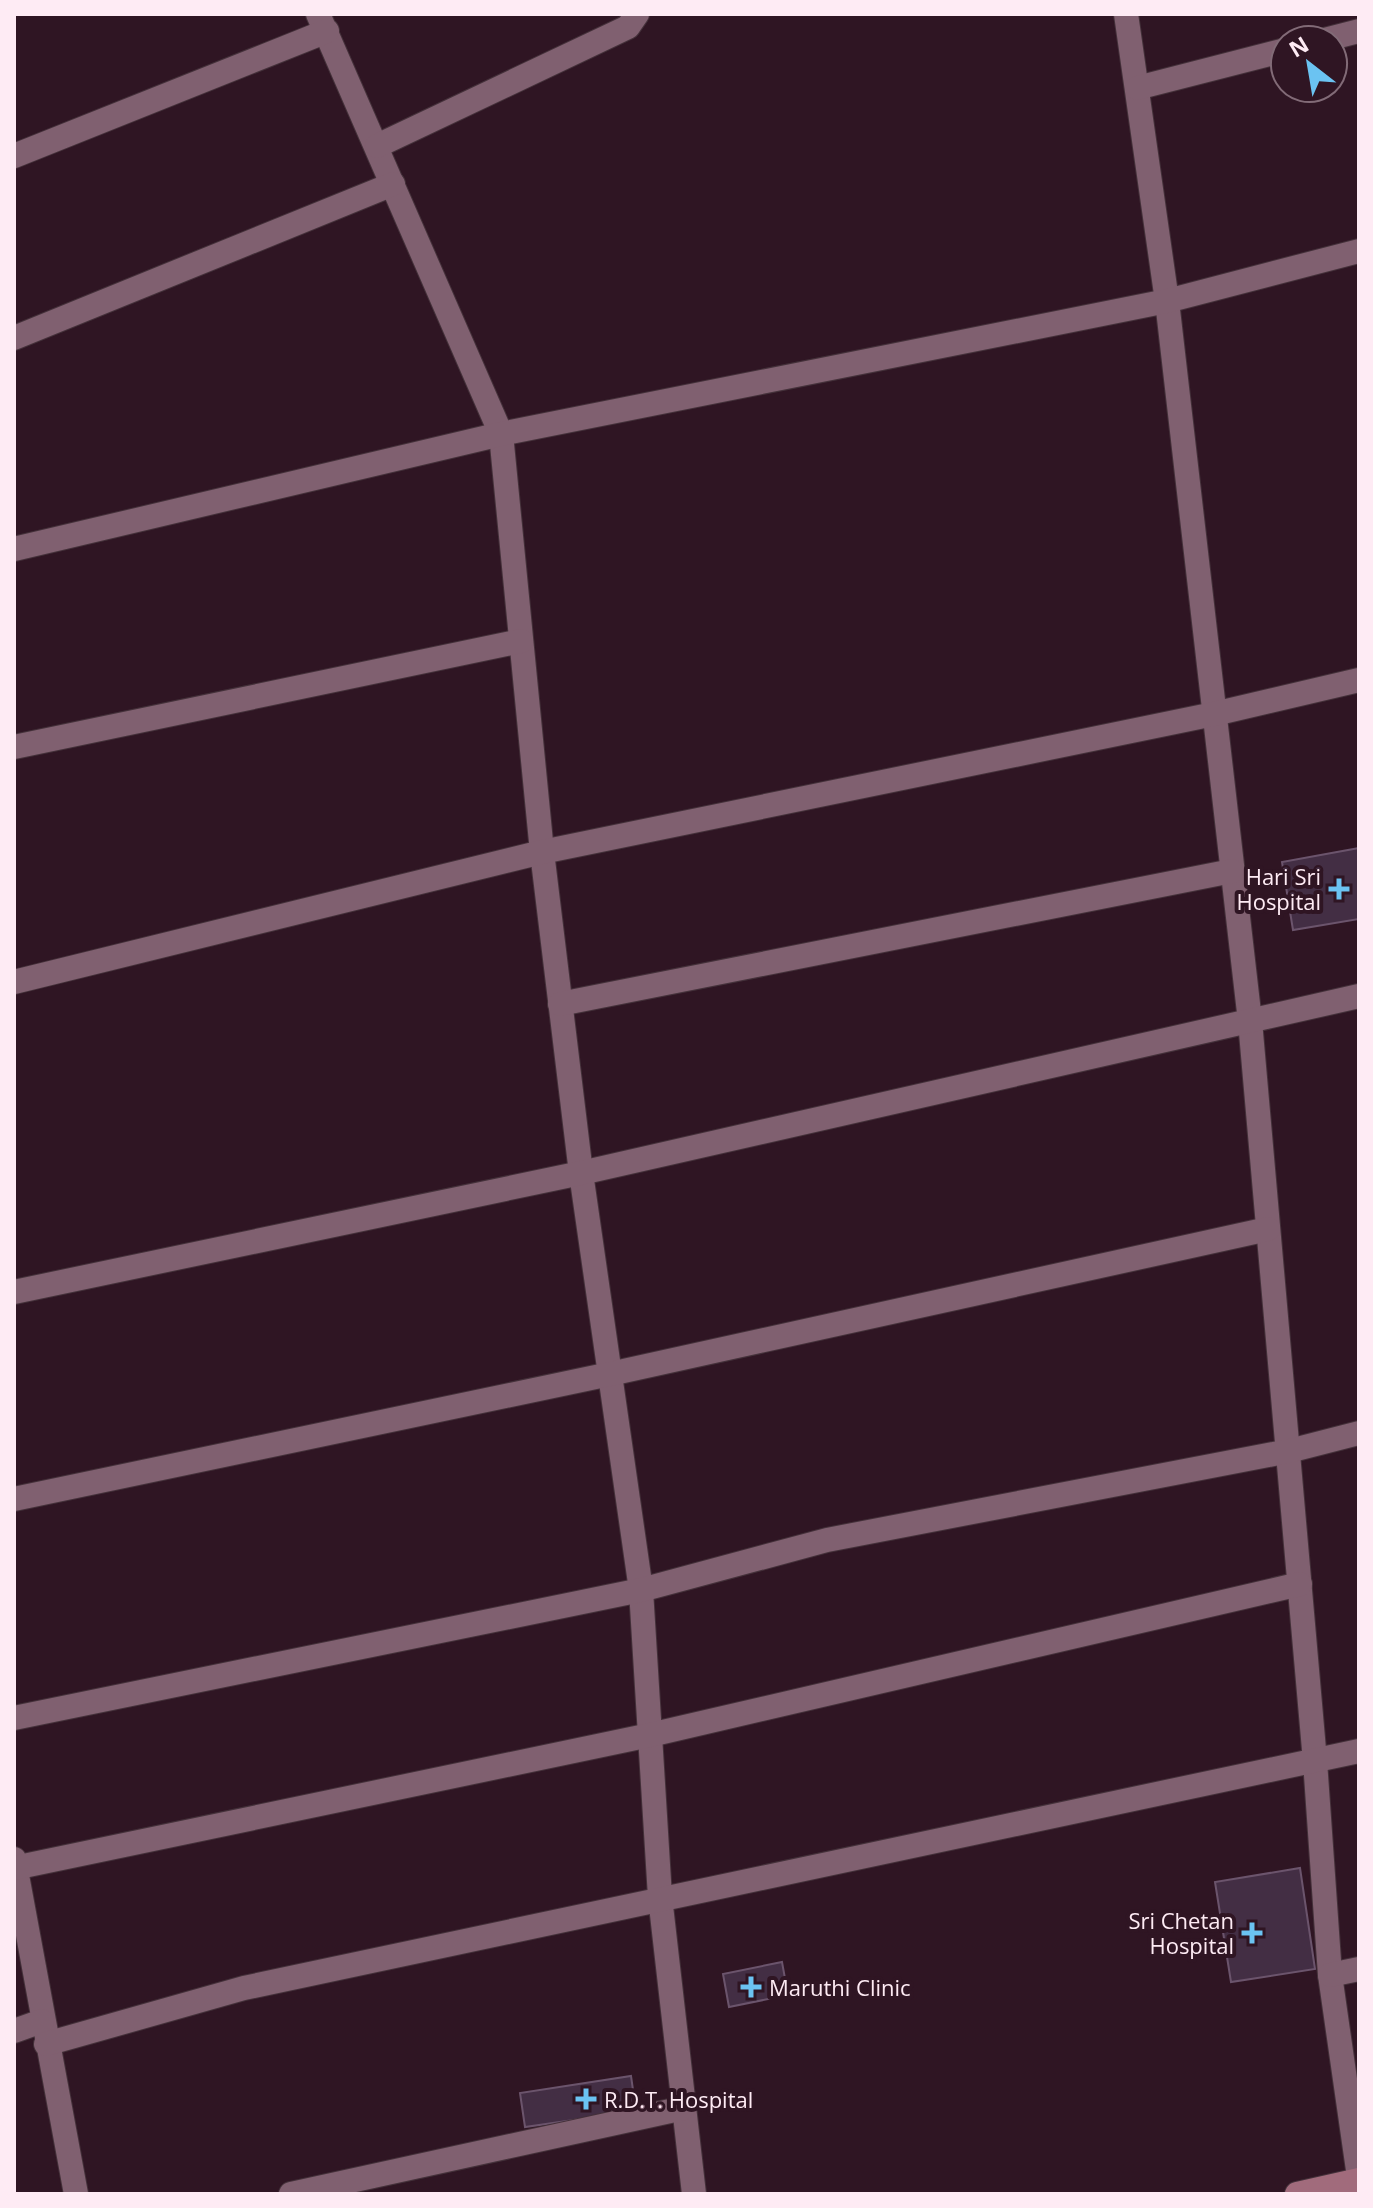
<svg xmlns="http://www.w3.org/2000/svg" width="1373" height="2208" viewBox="0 0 1373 2208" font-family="'Open Sans',sans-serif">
  <rect width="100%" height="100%" fill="#2f1523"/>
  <g fill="#432e44" stroke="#6b546c" stroke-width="2">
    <path d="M 1359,848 L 1359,919 L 1293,930 L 1282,862 Z"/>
    <path d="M 1300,1868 L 1315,1969 L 1231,1982 L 1215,1882 Z"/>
    <path d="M 782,1962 L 788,1995 L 729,2007 L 723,1974 Z"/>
    <path d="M 631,2076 L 636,2111 L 525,2127 L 520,2093 Z"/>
  </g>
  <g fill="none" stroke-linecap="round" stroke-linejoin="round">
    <g stroke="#44313a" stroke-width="26">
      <g id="street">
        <path d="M 318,14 L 501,434 L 542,852 L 581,1173 L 641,1590 L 660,1897 L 694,2194"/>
        <path d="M 1126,14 L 1167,301 L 1250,1021 L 1315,1761 L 1330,1975 L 1359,2177"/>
        <path d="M 1324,40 L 1359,31"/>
        <path d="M 1137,88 L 1285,50"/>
        <path d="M 377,146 L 628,27 L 637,14"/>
        <path d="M 14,156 L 327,31"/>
        <path d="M 14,338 L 393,184"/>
        <path d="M 14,549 L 501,434 L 1167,301 L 1359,251"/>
        <path d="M 14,747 L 521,641"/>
        <path d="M 14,982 L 542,852 L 1214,714 L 1359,680"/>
        <path d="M 560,1004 L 1232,871"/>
        <path d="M 14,1292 L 581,1173 L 1359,996"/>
        <path d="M 14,1499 L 610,1374 L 1268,1229"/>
        <path d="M 14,1718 L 641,1590 L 827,1540 L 1289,1451 L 1359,1433"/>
        <path d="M 14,1859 L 76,2194"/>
        <path d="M 14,1868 L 650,1735 L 1300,1584"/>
        <path d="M 1330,1975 L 1359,1969"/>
        <path d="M 14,2031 L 42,2021"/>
        <path d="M 46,2044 L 244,1988 L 1359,1751"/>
        <path d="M 291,2194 L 684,2108"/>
      </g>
    </g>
    <g stroke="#44313a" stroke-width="26">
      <path id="secondary" d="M 1297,2194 L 1359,2180"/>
    </g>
    <use href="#street" stroke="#806070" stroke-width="24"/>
    <use href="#secondary" stroke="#a16b7c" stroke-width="24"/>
  </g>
  <g fill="#6bc3f2" stroke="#2f1523" stroke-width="3">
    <path d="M1335 877h8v8h8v8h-8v8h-8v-8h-8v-8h8z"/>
    <path d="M1248 1921h8v8h8v8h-8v8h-8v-8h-8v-8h8z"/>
    <path d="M747 1975h8v8h8v8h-8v8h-8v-8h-8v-8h8z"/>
    <path d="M582 2087h8v8h8v8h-8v8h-8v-8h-8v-8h8z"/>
  </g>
  <g text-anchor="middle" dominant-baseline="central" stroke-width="8" stroke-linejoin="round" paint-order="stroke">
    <g font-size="22" fill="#feebf4" stroke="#2f1523" text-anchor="end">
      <text x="1321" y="876">Hari Sri<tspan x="1321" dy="25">Hospital</tspan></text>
      <text x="1234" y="1920">Sri Chetan<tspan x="1234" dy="25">Hospital</tspan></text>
      <text x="769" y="1987" text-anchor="start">Maruthi Clinic</text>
      <text x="604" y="2099" text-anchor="start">R.D.T. Hospital</text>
    </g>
  </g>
  <rect width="1373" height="2208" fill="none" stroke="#feebf4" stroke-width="32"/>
  <g transform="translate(1309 64) rotate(329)"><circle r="38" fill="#2f1523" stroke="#826b77" stroke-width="2"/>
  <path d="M0-6L14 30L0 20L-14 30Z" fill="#6bc3f2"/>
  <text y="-12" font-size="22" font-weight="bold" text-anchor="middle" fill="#feebf4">N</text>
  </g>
</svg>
